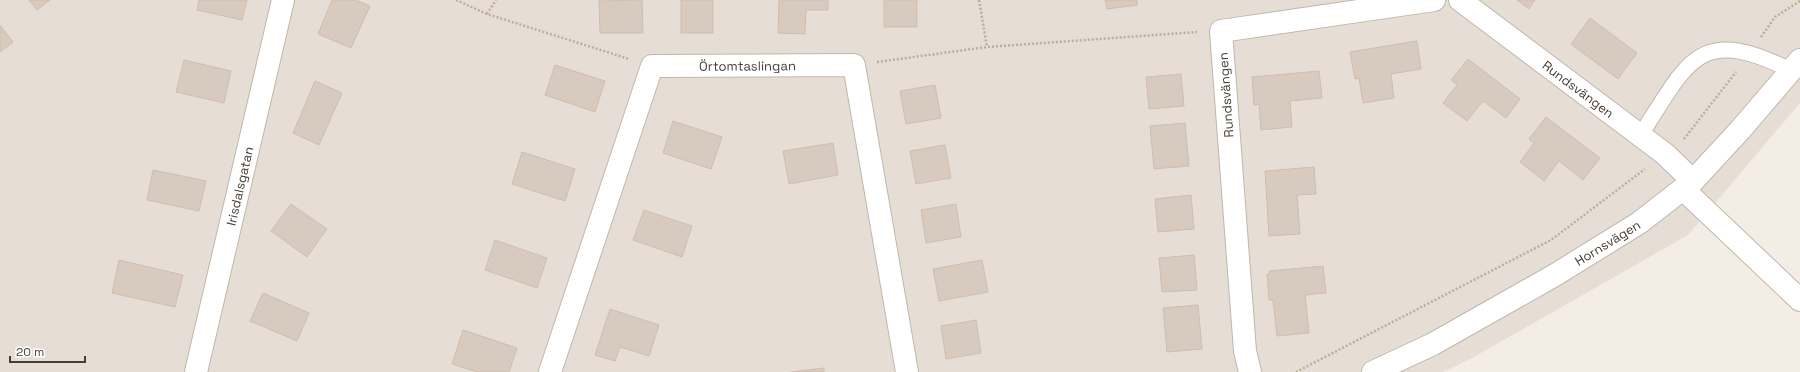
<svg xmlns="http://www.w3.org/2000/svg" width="1800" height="372" viewBox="0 0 1800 372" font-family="'Space Grotesk',sans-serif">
  <rect width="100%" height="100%" fill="#f3ede6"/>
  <path fill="#e6ded5" d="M 0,0 L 1800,0 L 1800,103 L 1688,235 L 1472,358 L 1443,372 L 0,372 Z"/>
  <g fill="#d7cabf" stroke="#cebeb0">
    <path d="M 29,0 L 50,0 L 37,10 Z"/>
    <path d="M 199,0 L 247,0 L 242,20 L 197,10 Z"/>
    <path d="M 332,0 L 356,0 L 370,6 L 351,48 L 318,34 Z"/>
    <path d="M 642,0 L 643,33 L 600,33 L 599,1 Z"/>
    <rect x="681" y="0" width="32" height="33"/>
    <path d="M 779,0 L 828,0 L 828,10 L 806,10 L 805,34 L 778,33 Z"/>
    <rect x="884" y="0" width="33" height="27"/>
    <path d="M 1105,0 L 1137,0 L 1137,5 L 1107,9 Z"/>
    <path d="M 1517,0 L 1535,0 L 1529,9 Z"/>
    <path d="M 1590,18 L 1637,53 L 1618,79 L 1571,44 Z"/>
    <path d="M 0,25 L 13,42 L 0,52 Z"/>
    <path d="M 1417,41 L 1421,69 L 1391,74 L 1394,98 L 1363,103 L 1359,78 L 1355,79 L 1350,52 Z"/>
    <path d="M 1468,59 L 1520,99 L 1506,118 L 1483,101 L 1467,121 L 1443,103 L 1457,85 L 1451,80 Z"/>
    <path d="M 184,60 L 231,71 L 224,103 L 176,92 Z"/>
    <path d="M 555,65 L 605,81 L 595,112 L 545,95 Z"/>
    <path d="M 1319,71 L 1322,98 L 1290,101 L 1292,127 L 1261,130 L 1259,104 L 1254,105 L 1252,77 Z"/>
    <path d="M 1181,74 L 1184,106 L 1149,109 L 1146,77 Z"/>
    <path d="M 315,81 L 342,93 L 319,145 L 293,133 Z"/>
    <path d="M 935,85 L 941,118 L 906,124 L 900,91 Z"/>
    <path d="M 1546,117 L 1600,158 L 1583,180 L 1559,161 L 1544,181 L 1520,162 L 1534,143 L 1529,139 Z"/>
    <path d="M 673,121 L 722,137 L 711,169 L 663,153 Z"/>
    <path d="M 1185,123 L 1189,166 L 1154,169 L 1150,126 Z"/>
    <path d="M 833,143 L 838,175 L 789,184 L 783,151 Z"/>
    <path d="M 945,145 L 951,178 L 916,184 L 910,151 Z"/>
    <path d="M 522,152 L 575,169 L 565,201 L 512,184 Z"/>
    <path d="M 1314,167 L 1316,194 L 1297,195 L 1300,234 L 1269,236 L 1265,171 Z"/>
    <path d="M 153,170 L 206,181 L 199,211 L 147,200 Z"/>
    <path d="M 1191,195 L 1194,229 L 1158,232 L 1155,199 Z"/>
    <path d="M 291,204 L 327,229 L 307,257 L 271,231 Z"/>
    <path d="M 956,204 L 961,237 L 926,243 L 921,210 Z"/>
    <path d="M 644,210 L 692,226 L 682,257 L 633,240 Z"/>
    <path d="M 495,240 L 547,258 L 537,288 L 485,270 Z"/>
    <path d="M 1194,255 L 1197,290 L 1162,292 L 1159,258 Z"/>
    <path d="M 119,260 L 183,275 L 175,307 L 112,293 Z"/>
    <path d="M 982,260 L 988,292 L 939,301 L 933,269 Z"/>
    <path d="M 1323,266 L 1326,293 L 1305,295 L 1309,333 L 1277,336 L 1273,300 L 1269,300 L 1267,274 L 1270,273 L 1269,271 Z"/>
    <path d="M 263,293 L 309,313 L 297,341 L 250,321 Z"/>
    <path d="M 1198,305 L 1202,349 L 1167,352 L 1163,308 Z"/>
    <path d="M 610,309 L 659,325 L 649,356 L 620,347 L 615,361 L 595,355 Z"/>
    <path d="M 976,320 L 981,353 L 946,359 L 941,326 Z"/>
    <path d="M 463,330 L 517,348 L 509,372 L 477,372 L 452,364 Z"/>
    <path d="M 824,368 L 824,372 L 791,372 Z"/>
  </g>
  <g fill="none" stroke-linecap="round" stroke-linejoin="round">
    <g stroke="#c1b6ac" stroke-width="17">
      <path id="service" d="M 1640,136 C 1688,62 1698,23 1792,71"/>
    </g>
    <g stroke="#c1b6ac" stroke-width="24">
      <g id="minor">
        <path id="s1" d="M 1460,0 L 1665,154 L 1693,181"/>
        <path d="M 1683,189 L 1800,300"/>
        <path id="s2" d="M 196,372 L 283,0"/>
        <path id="s3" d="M 550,372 L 652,66 L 854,65 L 907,372"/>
        <path d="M 1250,372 L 1245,351 L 1221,31 L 1434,0"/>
        <path id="s4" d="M 1373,372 L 1433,344 L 1555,275 L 1639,223 L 1693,181 L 1741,129 L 1800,60"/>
      </g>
    </g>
    <g stroke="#bfad9b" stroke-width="2.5" stroke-dasharray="2 2" stroke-linecap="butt">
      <path d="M 456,0 L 487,14 L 629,59"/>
      <path d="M 979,0 L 987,47"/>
      <path d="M 487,14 L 496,0"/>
      <path d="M 1761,37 L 1775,17 L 1800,1"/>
      <path d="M 877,62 L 987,47 L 1197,32"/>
      <path d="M 1684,139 L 1736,72"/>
      <path d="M 1296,372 L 1551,240 L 1645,169"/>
    </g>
    <use href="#service" stroke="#fff" stroke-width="15"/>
    <use href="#minor" stroke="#fff" stroke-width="22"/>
  </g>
  <g text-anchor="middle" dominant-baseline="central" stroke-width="3" stroke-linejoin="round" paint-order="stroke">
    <g font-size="13" fill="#453d36" stroke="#fff">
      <text stroke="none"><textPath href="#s3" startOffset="418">Örtomtaslingan</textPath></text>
      <text stroke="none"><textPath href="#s1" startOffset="148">Rundsvängen</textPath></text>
      <text transform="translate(1226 95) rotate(-94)">Rundsvängen</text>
      <text stroke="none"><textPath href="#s2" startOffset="191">Irisdalsgatan</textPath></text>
      <text stroke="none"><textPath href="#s4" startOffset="268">Hornsvägen</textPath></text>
    </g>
  </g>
  <path d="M10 356v6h75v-6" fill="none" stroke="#453d36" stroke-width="2"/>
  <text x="16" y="356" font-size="12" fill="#453d36" stroke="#ffffff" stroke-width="3" paint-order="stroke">20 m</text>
</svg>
